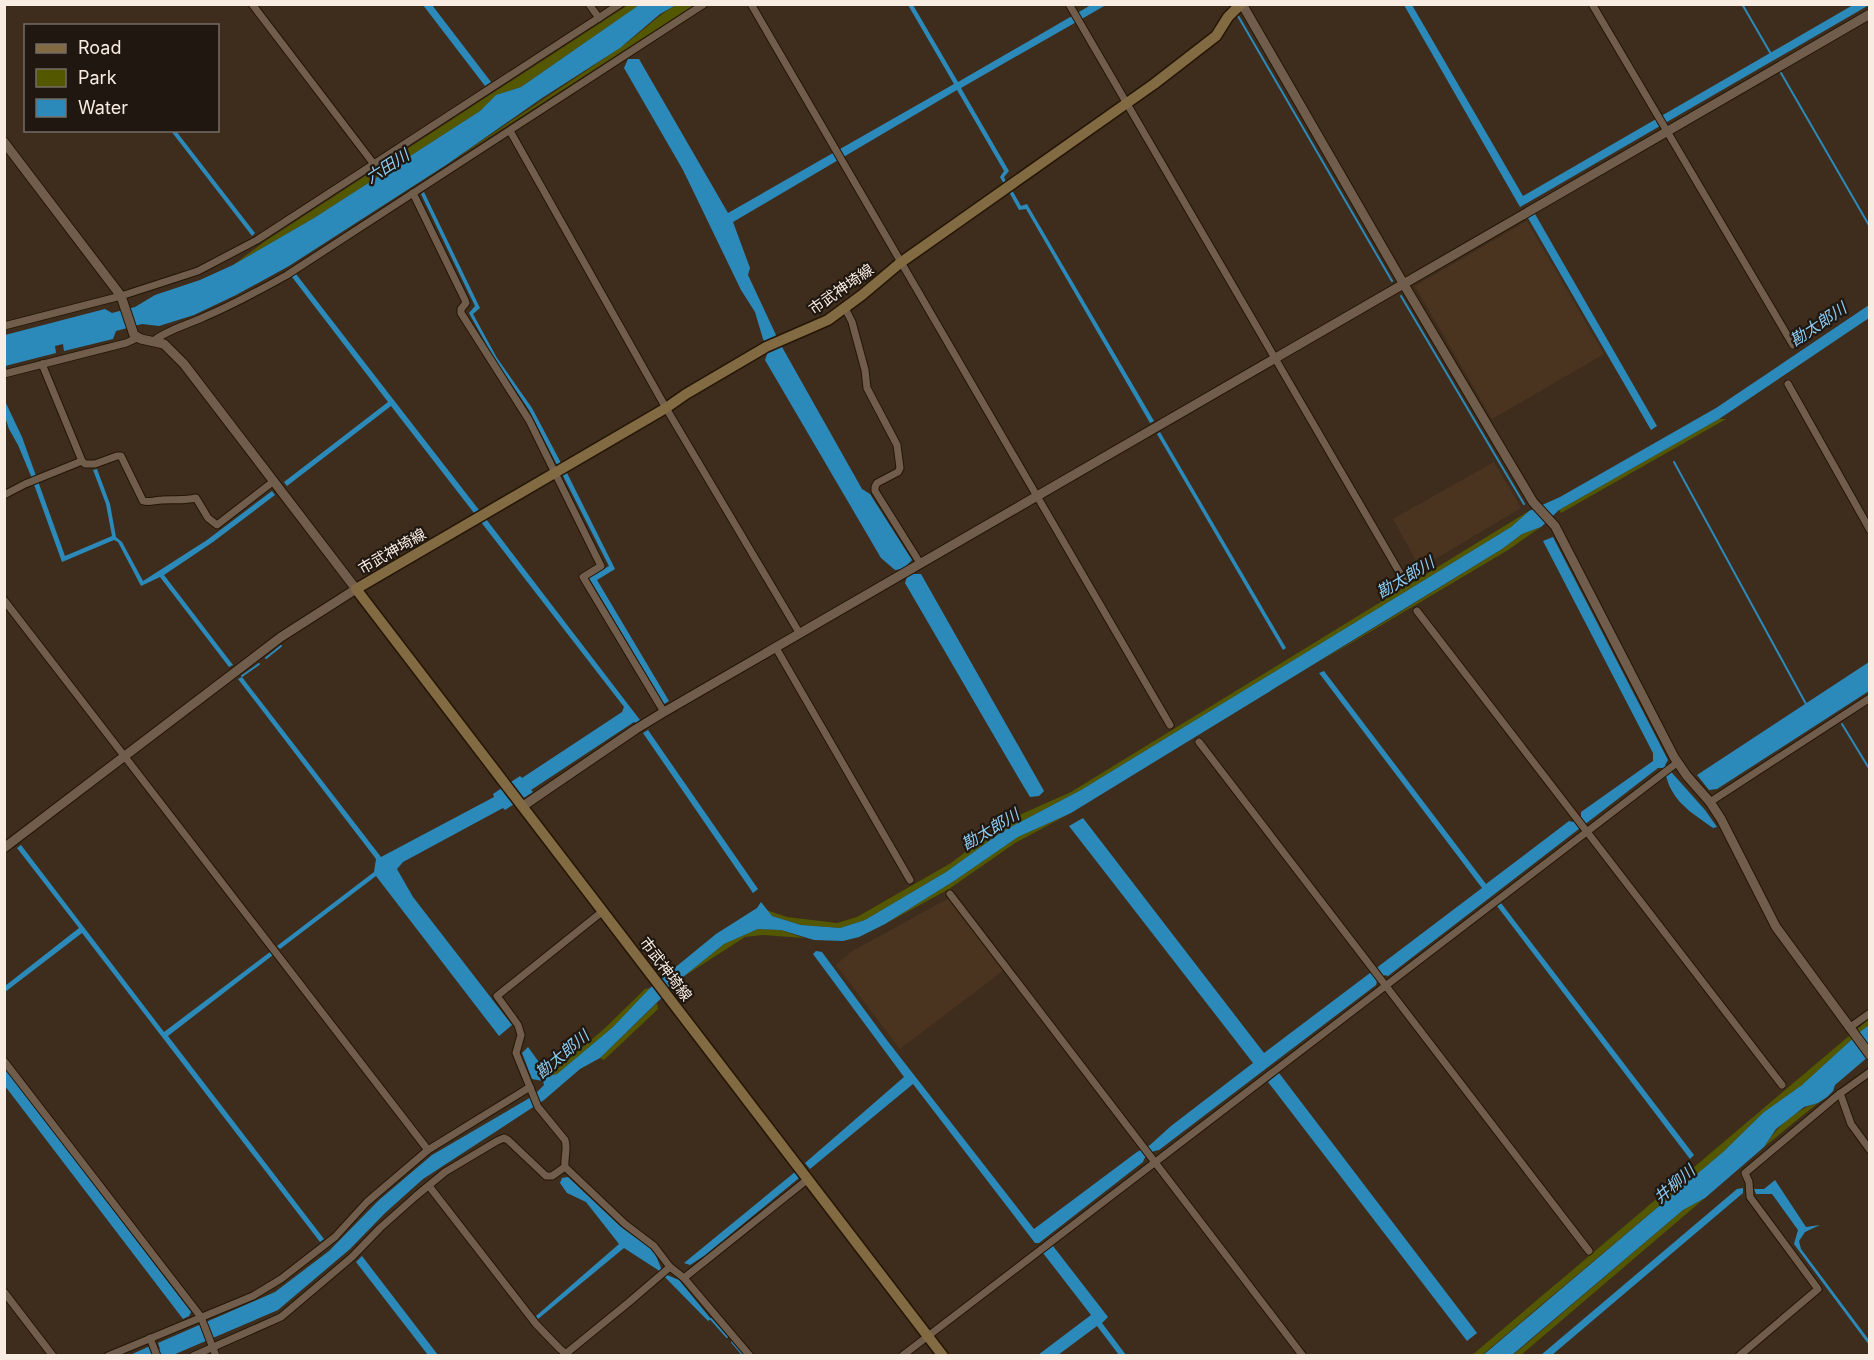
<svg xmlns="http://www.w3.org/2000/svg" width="1874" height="1360" viewBox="0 0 1874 1360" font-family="Inter,'Noto Sans JP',sans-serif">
  <rect width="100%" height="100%" fill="#3e2d1c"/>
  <g fill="#4b341f">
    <path d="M 1527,221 L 1604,354 L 1492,419 L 1415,286 Z"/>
    <path d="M 1494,462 L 1521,508 L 1420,568 L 1393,519 Z"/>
    <path d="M 949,898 L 1004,970 L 900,1049 L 836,965 L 851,952 Z"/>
  </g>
  <g fill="#525700">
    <path d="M 628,5 L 639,5 L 521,87 L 496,95 L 480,111 L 314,218 L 233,265 L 264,242 Z"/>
    <path d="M 676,5 L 694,5 L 446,165 C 503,126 561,88 618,49 C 638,36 655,17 676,5 Z"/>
    <path d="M 1719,419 L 1726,419 L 1561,513 L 1559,510 Z"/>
    <path d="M 1529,511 L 1511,527 L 1081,790 L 1003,831 L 946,872 L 865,920 L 840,928 L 801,925 L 772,916 L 766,910 L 787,917 L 837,923 L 857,917 L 951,863 L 1006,821 L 1071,792 Z"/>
    <path d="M 1541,527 L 1508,550 L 1316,664 L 1502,549 L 1522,534 Z"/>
    <path d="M 1071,813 L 1015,843 L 949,889 L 885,924 L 954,881 L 1018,837 Z"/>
    <path d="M 758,929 L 781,930 L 804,938 L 763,935 L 745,937 L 683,977 L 724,944 Z"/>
    <path d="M 650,988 L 613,1027 L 557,1074 L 549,1076 L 605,1028 L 645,989 Z"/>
    <path d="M 657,1003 L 658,1009 L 604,1060 L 600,1058 Z"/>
    <path d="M 1869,1019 L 1869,1025 L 1861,1031 L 1802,1085 L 1764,1112 L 1723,1152 L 1482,1355 L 1471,1356 Z"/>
    <path d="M 1818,1103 L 1764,1147 C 1777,1127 1794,1110 1818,1103 Z"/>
    <path d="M 1705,1198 L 1521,1355 L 1512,1356 L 1683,1210 Z"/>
  </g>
  <g fill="#2c8abb">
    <path d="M 423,5 L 432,5 L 491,82 L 485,86 Z"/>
    <path d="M 639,5 L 676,5 L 660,14 L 620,48 L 542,98 L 446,165 L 289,266 L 236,295 L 194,315 L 159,326 L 142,324 L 116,331 L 113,339 L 64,351 L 63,344 L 55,346 L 56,353 L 5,366 L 5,335 L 105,309 L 112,313 L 135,307 L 155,295 L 200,280 L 233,265 L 314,218 L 480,111 L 496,95 L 521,87 Z"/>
    <path d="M 908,5 L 913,5 L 958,82 L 1091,5 L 1106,5 L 961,88 L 1009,171 L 1004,177 L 1006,182 L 1004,184 L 1000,177 L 1004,171 L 957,90 L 733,222 L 750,268 L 748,275 L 776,335 L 774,339 L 778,345 L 782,347 L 862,489 L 870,494 L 912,560 L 907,565 L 913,574 L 921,574 L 1044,791 L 1039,796 L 1030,797 L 1018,777 L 905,583 L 907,577 L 902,569 L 895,570 L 881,558 L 765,360 L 769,349 L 763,339 L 755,312 L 741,290 L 683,170 L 624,68 L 628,59 L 639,59 L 728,213 L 954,84 Z"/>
    <path d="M 1404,5 L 1412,5 L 1523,196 L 1853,5 L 1869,5 L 1520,207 Z"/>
    <path d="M 171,131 L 176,131 L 255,233 L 252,236 Z"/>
    <path d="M 1012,190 L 1021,206 L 1027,204 L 1154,421 L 1150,423 L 1026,209 L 1019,210 L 1009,192 Z"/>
    <path d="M 424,192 L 480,308 L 473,314 L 497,358 L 532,408 L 561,463 L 557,465 L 529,410 L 494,358 L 469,313 L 475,306 L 421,194 Z"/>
    <path d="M 1535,214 L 1657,426 L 1651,430 L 1528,218 Z"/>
    <path d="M 296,274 L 479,510 L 474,513 L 391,406 L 287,486 L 284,482 L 388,402 L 292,277 Z"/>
    <path d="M 1869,305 L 1869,318 L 1719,419 L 1559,510 L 1541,527 L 1522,534 L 1502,549 L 1071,813 L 1018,837 L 954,881 L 885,924 L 859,937 L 843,941 L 814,940 L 781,930 L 758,929 L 724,944 L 683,977 L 600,1058 L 580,1069 L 544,1100 L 423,1179 L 385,1213 L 350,1249 L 278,1310 L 173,1355 L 162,1354 L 128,1356 L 150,1346 L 152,1352 L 160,1349 L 158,1343 L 275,1292 L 329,1251 L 379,1200 L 432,1155 L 533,1096 L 544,1085 L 543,1081 L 532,1079 L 522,1053 L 528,1047 L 549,1076 L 557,1074 L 613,1027 L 650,988 L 716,934 L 757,908 L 761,902 L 772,916 L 801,925 L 840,928 L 865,920 L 946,872 L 1003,831 L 1081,790 L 1511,527 L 1529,511 L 1560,497 L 1716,408 Z"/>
    <path d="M 4,399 L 22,437 L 65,556 L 112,536 L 106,504 L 93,470 L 97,469 L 110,504 L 116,537 L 122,542 L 143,581 L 207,540 L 272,491 L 275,495 L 213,542 L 164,575 L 233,665 L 229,667 L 160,577 L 141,586 L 118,542 L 114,540 L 62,562 L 31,476 L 18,445 L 9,429 L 5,417 Z"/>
    <path d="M 1160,432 L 1286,648 L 1283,650 L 1157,434 Z"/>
    <path d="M 566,471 L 615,569 L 597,580 L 669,701 L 664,704 L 589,578 L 609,566 L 562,474 Z"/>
    <path d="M 486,519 L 640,720 L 636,723 L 634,722 L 531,790 L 533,792 L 505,810 L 503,808 L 403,862 L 397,869 L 413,897 L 512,1025 L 499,1036 L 376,876 L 280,949 L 277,946 L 374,872 L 376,859 L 238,679 L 242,677 L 381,857 L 494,797 L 493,794 L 520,776 L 522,778 L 622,712 L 624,707 L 481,522 Z"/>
    <path d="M 1553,537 L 1668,760 L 1665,765 L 1705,810 L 1717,827 L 1713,828 C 1698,817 1680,807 1671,789 C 1667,782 1667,775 1662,768 L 1658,768 L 1388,976 L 1385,975 L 1377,981 L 1376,985 L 1159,1150 C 1152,1151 1145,1155 1143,1162 L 1039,1243 L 1035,1243 L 913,1084 L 810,1169 L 805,1163 L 904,1077 L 813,954 L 816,951 L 822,952 L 886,1039 L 1034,1229 L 1137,1152 L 1150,1145 L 1171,1126 L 1253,1063 L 1069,826 L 1083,818 L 1264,1053 L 1370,973 L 1372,974 L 1379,966 L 1482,888 L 1319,673 L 1324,671 L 1486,884 L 1569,821 L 1573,822 L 1581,816 L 1581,812 L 1653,761 L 1653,753 L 1543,541 Z"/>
    <path d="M 1869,662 L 1869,691 L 1717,789 L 1709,790 L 1697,775 Z"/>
    <path d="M 648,730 L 758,889 L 753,893 L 643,733 Z"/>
    <path d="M 21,845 L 164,1032 L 270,952 L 273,955 L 168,1036 L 324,1239 L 320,1242 L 82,933 L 5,992 L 5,986 L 79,928 L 17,848 Z"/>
    <path d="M 1501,903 L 1694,1155 L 1690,1159 L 1497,906 Z"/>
    <path d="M 1869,1025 L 1869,1056 L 1835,1085 L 1833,1091 L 1827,1097 L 1818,1103 L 1804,1107 L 1776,1129 L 1764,1147 L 1705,1198 L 1683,1210 L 1512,1355 L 1482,1356 L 1723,1152 L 1764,1112 L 1802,1085 L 1861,1031 Z"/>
    <path d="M 5,1068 L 191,1312 L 189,1316 L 183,1319 L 5,1086 Z"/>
    <path d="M 1279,1073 L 1477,1333 L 1467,1341 L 1268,1082 Z"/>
    <path d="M 795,1172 L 799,1178 L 704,1256 L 690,1265 L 684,1263 Z"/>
    <path d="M 568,1177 L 621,1227 L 654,1251 L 661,1268 L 667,1275 L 679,1280 L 711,1319 L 708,1321 L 658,1270 L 624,1248 L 538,1319 L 536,1316 L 619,1244 L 586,1202 L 567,1193 L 560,1183 L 562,1178 Z"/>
    <path d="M 1775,1180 L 1806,1227 L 1820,1225 L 1805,1232 L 1799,1241 L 1801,1249 L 1869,1340 L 1869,1345 L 1794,1244 L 1798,1230 L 1772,1194 L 1756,1194 L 1754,1189 L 1764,1189 Z"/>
    <path d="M 1743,1188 L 1743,1193 L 1552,1355 L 1541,1355 L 1737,1189 Z"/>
    <path d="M 1053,1246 L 1108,1317 L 1102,1323 L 1126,1355 L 1119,1355 L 1097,1326 L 1058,1355 L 1038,1355 L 1091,1315 L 1043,1253 Z"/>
    <path d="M 362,1256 L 438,1355 L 428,1355 L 356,1262 Z"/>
  </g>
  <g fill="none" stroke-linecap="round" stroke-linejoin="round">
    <g stroke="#2c8abb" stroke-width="2">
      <path d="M 1742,4 L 1771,54"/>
      <path d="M 1238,16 L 1392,281"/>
      <path d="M 1781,73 L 1870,227"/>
      <path d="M 1401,296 L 1524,504"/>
      <path d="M 1674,462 L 1806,704"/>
      <path d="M 266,658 L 281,646"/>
      <path d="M 242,676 L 259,664"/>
      <path d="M 1842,724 L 1870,770"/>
      <path d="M 711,1319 L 727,1337"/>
      <path d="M 732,1342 L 744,1356"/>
    </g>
    <g stroke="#241505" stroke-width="9">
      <g id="minor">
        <path d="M 252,4 L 373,163"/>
        <path d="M 589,4 L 599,18"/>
        <path d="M 751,4 L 1170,725"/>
        <path d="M 1069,4 L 1404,580"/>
        <path d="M 1592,4 L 1793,345"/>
        <path d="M 510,131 L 666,408 L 800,634"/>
        <path d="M 413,193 L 465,300 L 466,303 L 461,309 L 461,313 L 529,420 L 601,566 L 583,577 L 664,712"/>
        <path d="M 845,308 L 852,322 L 865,370 L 867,388 L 897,445 L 900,468 L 898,472 L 877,483 L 875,487 L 875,491 L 920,563"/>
        <path d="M 4,326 L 121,296 L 198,271 L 257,240 L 620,4"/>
        <path d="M 153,341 C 169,329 187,325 204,317 C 233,305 260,290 287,275 L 704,4"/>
        <path d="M 42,364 L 82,461 L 85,464 L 95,464 L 117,456 L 121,456 L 143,501 C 150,503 155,500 162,500 C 175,499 182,501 196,498 L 208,518 L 217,525 L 274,481"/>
        <path d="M 4,374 L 126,343 L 137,338"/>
        <path d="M 1788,384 L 1870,530"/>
        <path d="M 4,495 L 25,484 L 82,461"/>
        <path d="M 4,600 L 428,1150"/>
        <path d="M 1417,611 L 1782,1085"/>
        <path d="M 776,648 L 910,880"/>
        <path d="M 1199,742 L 1589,1251"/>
        <path d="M 1710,802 L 1870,698"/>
        <path d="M 950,894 L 1303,1356"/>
        <path d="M 603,911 L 497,996 L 518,1025 L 521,1035 L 516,1053 L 538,1107 L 565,1140 C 568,1149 564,1157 565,1167 L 625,1224 L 654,1246 L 670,1267"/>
        <path d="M 1849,1028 L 1870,1013"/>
        <path d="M 4,1061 L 201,1317 L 216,1356"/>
        <path d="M 1840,1093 L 1851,1124 L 1870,1150"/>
        <path d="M 429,1186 L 536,1324 L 560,1349 L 569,1356"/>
        <path d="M 684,1278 L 750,1356"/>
        <path d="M 4,1292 L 53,1356"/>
        <path d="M 150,1338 L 157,1356"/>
        <path d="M 108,1356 L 253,1296 L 281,1279 L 335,1237 L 367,1202 L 428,1150 L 530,1087"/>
        <path d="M 193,1356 L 281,1317 L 352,1257 L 380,1228 L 416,1196 L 445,1172 L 497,1141 L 504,1138 L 508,1140 L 546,1176 L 552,1176 L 565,1167"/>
        <path d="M 563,1356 L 628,1303 L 670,1267 L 684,1278 L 808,1179"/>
        <path d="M 902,1356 L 1678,762"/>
        <path d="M 1739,1356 L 1818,1289 L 1750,1197 L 1749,1182 L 1745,1173 L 1838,1095 L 1870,1072"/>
      </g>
    </g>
    <g stroke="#241505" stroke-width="11">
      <g id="tertiary">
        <path d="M 1242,4 L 1403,283 L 1533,502 L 1555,526 L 1674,757 L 1687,776 L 1710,802 L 1721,819 L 1776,927 L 1870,1055"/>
        <path d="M 4,142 L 121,296 L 134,335 L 141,339 L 164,344 L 184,364 L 356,589 L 281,637 L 4,848"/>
        <path d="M 523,806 L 636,729 L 664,712 L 1870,14"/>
      </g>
    </g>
    <g stroke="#241505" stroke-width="13">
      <path id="secondary" d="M 943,1356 L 356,589 L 666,408 L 686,394 L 766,347 L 828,320 L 862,295 L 900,263 L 1154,84 L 1216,36 L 1228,17 L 1241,4"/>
    </g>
    <use href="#minor" stroke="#715d4b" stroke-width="7"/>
    <use href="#tertiary" stroke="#715d4b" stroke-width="9"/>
    <use href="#secondary" stroke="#826b43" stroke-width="10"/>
  </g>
  <g text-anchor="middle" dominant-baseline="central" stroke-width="4.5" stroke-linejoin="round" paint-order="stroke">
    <g font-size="15" fill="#f9ede3" stroke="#1f1710">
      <text transform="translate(841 289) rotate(-35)">市武神埼線</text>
      <text transform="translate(392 551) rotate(-30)">市武神埼線</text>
      <text transform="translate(666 969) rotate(53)">市武神埼線</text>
    </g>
    <g font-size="16" font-style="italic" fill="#8cccf3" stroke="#1f1710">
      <text transform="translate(387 166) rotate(-33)">六田川</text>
      <text transform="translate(1818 324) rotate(-34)">勘太郎川</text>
      <text transform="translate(1405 577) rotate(-31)">勘太郎川</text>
      <text transform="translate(990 829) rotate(-31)">勘太郎川</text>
      <text transform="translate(562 1054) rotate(-40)">勘太郎川</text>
      <text transform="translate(1674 1184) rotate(-41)">井柳川</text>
    </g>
  </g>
  <rect width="1874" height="1360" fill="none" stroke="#f9ede3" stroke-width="12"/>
  <rect x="24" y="24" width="195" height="108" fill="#1f1710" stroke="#766d64" stroke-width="1.5"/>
  <rect x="36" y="44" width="30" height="9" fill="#826b43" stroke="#766d64" stroke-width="1.5"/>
  <text x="78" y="54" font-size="18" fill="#f9ede3">Road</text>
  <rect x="36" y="69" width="30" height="18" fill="#525700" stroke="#766d64" stroke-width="1.5"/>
  <text x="78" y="84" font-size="18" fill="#f9ede3">Park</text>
  <rect x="36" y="99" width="30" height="18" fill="#2c8abb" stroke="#766d64" stroke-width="1.5"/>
  <text x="78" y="114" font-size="18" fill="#f9ede3">Water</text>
</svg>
